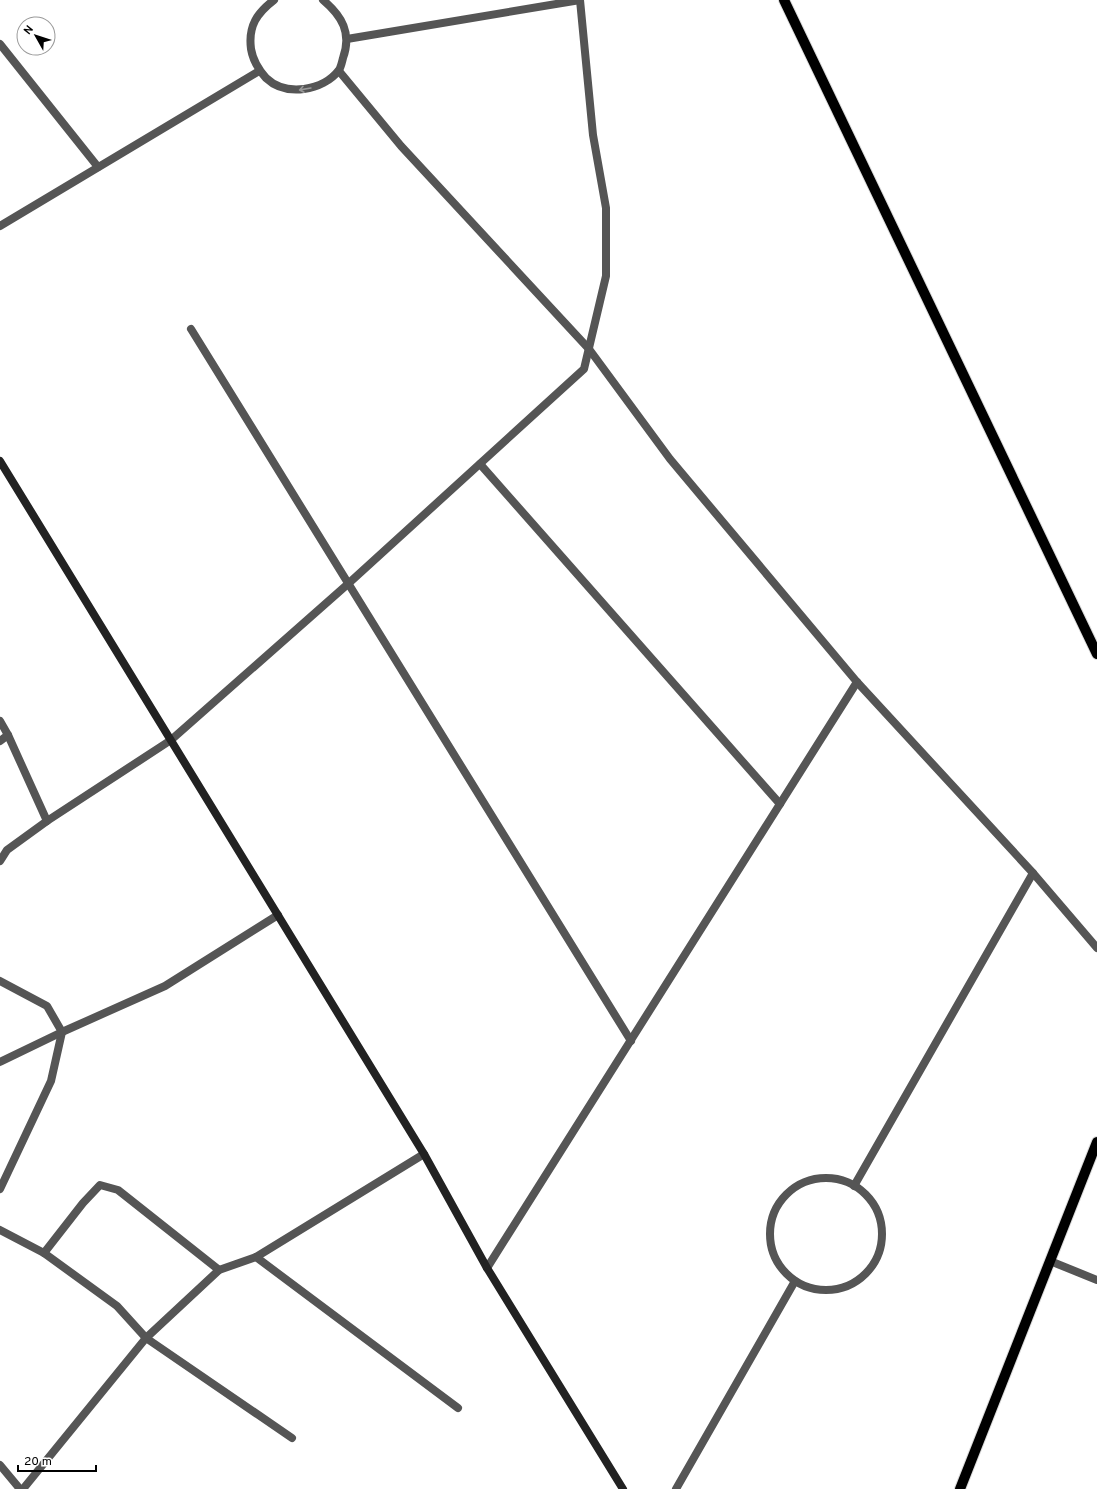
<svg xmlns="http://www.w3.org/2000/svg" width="1097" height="1489" viewBox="0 0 1097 1489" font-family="Overpass,sans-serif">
  <rect width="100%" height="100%" fill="#fff"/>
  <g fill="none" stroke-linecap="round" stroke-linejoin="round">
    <g stroke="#dbdbdb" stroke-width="12">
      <g id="primary">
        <path d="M 784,0 L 1097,654"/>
        <path d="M 960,1489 L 1097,1142"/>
      </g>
    </g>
    <g stroke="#555" stroke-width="8">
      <path d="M 274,0 C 257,13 248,26 251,49 C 253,61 258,69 266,78 C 286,97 323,91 339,70 C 341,67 342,62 343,58 C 352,33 342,16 323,0"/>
      <path d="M 347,39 L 580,0"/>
      <path d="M 0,44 L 98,167"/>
      <path d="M 339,71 L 401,146 L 589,349 L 670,459 L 857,682 L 1033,873 L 854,1186"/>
      <path d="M 0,226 L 259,71"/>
      <path d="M 191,329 L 631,1041"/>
      <path d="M 480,464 L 780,804"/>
      <path d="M 0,721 L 8,735"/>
      <path d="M 0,741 L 8,735 L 47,821"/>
      <path d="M 0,861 L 7,850 L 47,821 L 171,740 L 349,583 L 584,369 L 606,276 L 606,208 L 593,135 L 580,0"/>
      <path d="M 1033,873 L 1097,948"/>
      <path d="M 0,981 L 47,1006 L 62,1032 L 51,1081 L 0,1189"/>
      <path d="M 0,1062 L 62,1032 L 165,986 L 278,915"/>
      <circle cx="826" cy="1234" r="56"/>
      <path d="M 0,1230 L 44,1253 L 117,1306 L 146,1338 L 292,1438"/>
      <path d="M 44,1253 L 83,1203 L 100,1185 L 118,1190 L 219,1270"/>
      <path d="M 256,1257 L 424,1154"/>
      <path d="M 1050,1261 L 1097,1280"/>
      <path d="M 487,1268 L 857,682"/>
      <path d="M 0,1465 L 20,1489"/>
      <path d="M 23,1489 L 146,1338 L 219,1270 L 256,1257 L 458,1408"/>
      <path d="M 676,1489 L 795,1281"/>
    </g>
    <path stroke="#222" stroke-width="8" d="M 0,461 L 424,1154 L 487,1268 L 623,1489"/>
    <use href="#primary" stroke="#000" stroke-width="10"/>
  </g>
  <defs><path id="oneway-shaft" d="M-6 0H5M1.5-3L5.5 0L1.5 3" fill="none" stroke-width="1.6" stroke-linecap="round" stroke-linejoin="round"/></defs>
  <use stroke="#999" href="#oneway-shaft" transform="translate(305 89) rotate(170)"/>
  <g transform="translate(36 36) rotate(309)"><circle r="19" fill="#ffffff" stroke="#999999"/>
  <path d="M0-3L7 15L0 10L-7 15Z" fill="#000000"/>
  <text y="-6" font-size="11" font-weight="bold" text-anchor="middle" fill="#000000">N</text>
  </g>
  <path d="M18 1465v6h78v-6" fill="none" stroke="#000000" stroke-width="2"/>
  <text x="24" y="1465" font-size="12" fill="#000000" stroke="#ffffff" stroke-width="3" paint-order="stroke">20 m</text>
</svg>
